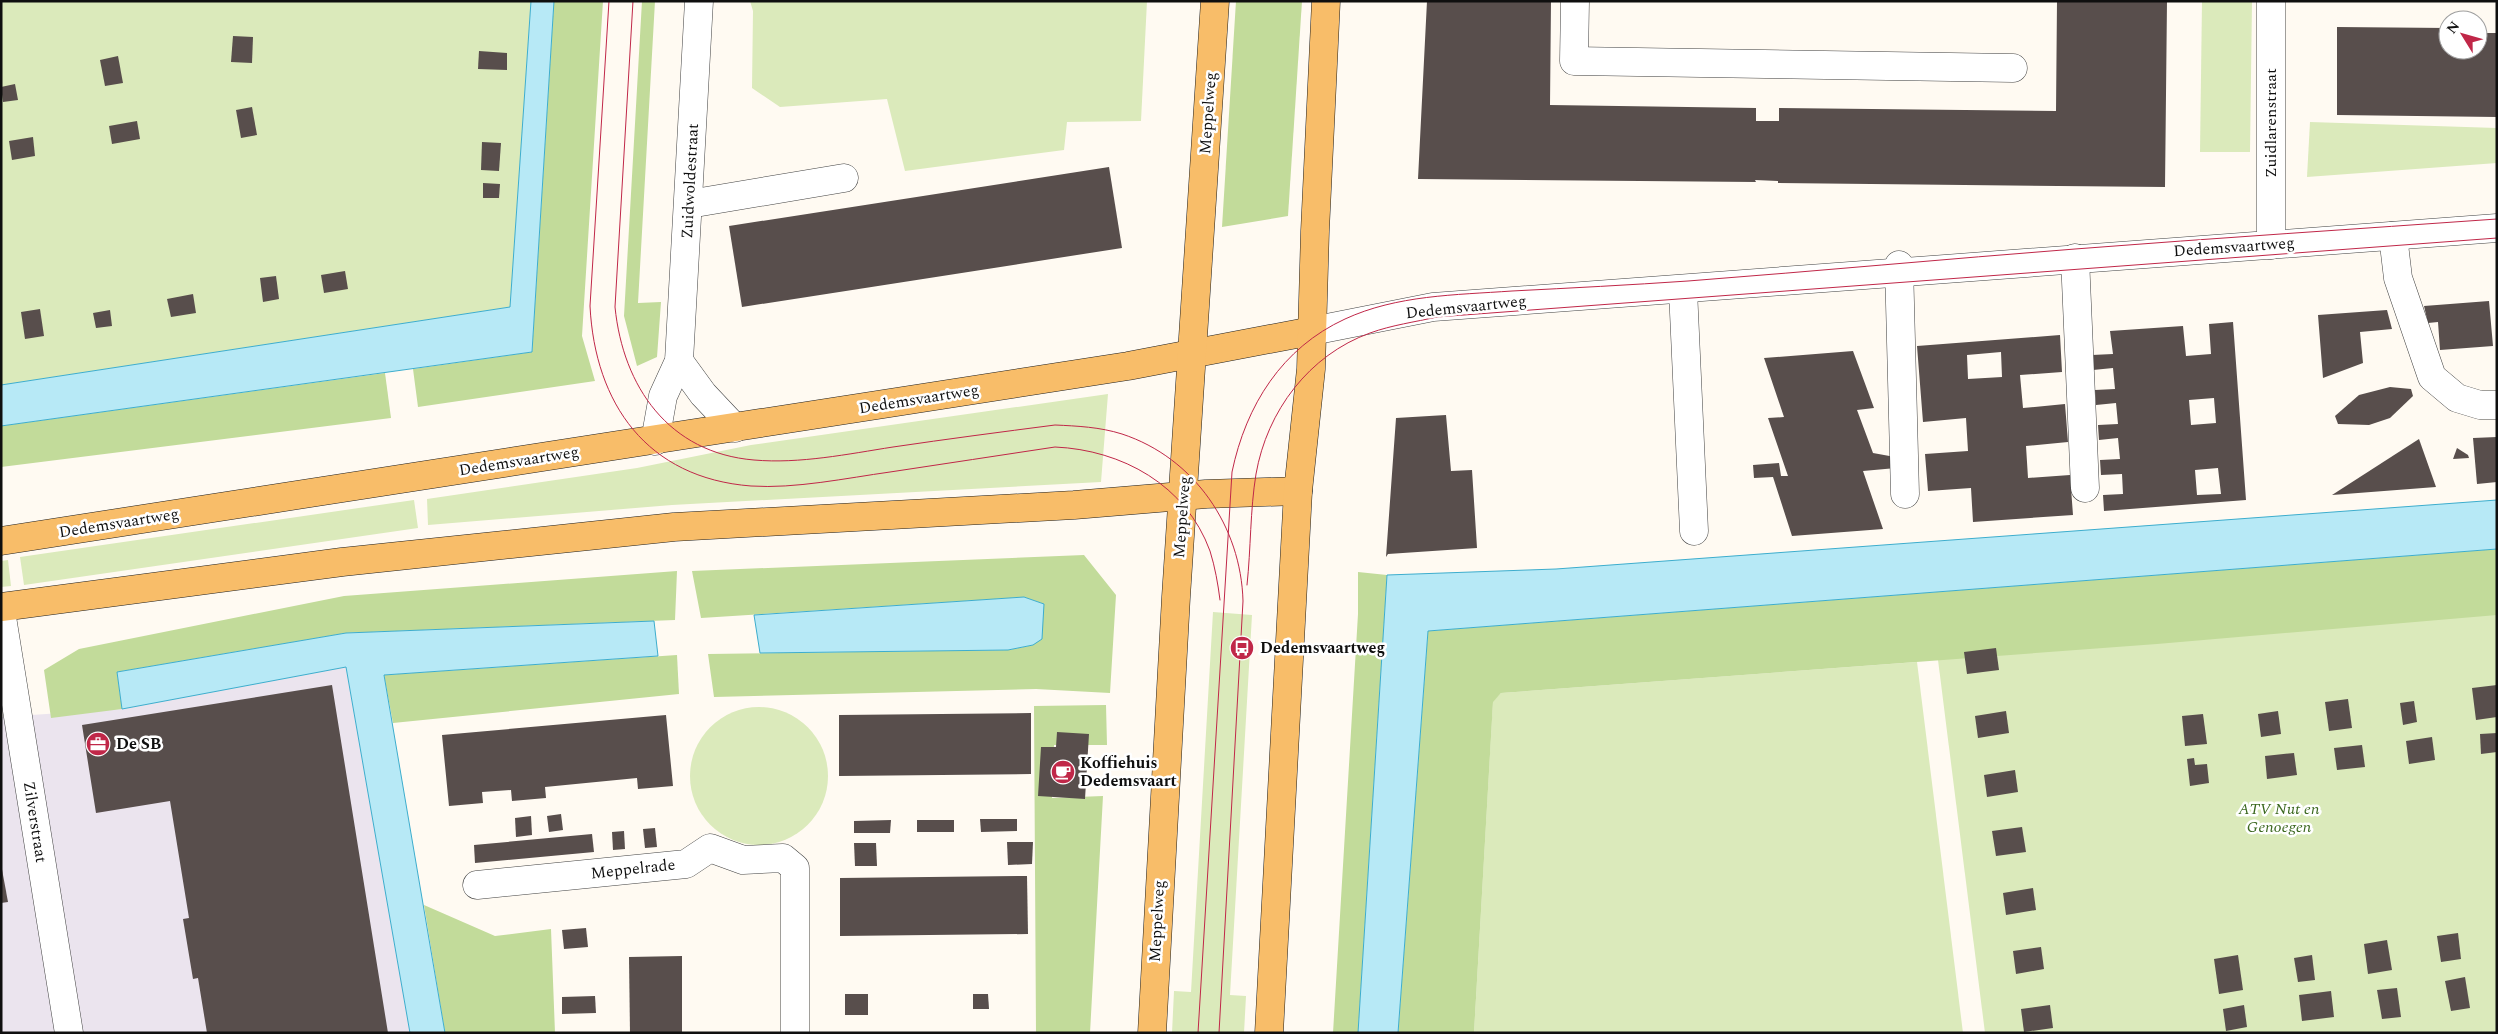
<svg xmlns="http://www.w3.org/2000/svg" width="2498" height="1034" viewBox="0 0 2498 1034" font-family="Spectral,serif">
  <rect width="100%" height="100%" fill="#fffaf2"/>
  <path fill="#ebe4ee" d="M 346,667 L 410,1033 L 1,1033 L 1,717 L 122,709 Z"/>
  <g fill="#dbeabb">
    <path d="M 1,1 L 531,1 L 510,307 L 1,385 Z"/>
    <path d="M 750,1 L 1147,1 L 1141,121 L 1067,122 L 1064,150 L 905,171 L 887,99 L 780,107 L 752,88 L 753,11 Z"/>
    <path d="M 2202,1 L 2252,1 L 2250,152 L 2200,152 Z"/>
    <path d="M 2310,122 L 2497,128 L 2497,163 L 2307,177 Z"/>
    <path d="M 1108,394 L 1101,482 L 672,505 L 428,525 L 427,499 L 637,468 L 751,445 Z"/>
    <path d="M 414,500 L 418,528 L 24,585 L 20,557 Z"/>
    <path d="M 8,560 L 11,586 L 1,587 L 1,561 Z"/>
    <path d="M 2497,582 L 2497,1033 L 1985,1033 L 1935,636 Z"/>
    <path d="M 1213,612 L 1252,615 L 1230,995 L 1246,996 L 1244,1033 L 1172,1033 L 1174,991 L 1191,992 Z"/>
    <path d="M 1917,662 L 1963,1033 L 1474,1033 L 1493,701 L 1501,693 Z"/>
    <circle cx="759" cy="776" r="69"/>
  </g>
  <g fill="#c2db9a">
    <path d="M 554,1 L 603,1 L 582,336 L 595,381 L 418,407 L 413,369 L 532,352 Z"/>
    <path d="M 642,1 L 655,1 L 638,303 L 661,302 L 657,357 L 637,366 L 624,316 Z"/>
    <path d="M 1236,1 L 1302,1 L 1288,216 L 1222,227 Z"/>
    <path d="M 385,373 L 391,418 L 1,467 L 1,426 Z"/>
    <path d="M 2497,549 L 2497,615 L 2157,644 L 1501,693 L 1493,702 L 1474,1033 L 1398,1033 L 1428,631 Z"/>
    <path d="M 1084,555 L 1116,595 L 1110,693 L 1036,689 L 714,697 L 708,654 L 1008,650 L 1033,645 L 1044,604 L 1024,597 L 701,618 L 692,571 Z"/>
    <path d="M 677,571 L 675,620 L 346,633 L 117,672 L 122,709 L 51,718 L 44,670 L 79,649 L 344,596 Z"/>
    <path d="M 1358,572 L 1387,575 L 1358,1033 L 1333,1033 L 1358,614 Z"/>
    <path d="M 677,655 L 679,694 L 393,723 L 384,675 Z"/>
    <path d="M 1106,705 L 1107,745 L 1054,745 L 1052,798 L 1103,796 L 1090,1033 L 1036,1033 L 1034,706 Z"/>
    <path d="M 424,905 L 495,936 L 551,929 L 555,1033 L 445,1033 Z"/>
  </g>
  <g fill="#b7e9f6" stroke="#3dadcd">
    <path d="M 531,1 L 554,1 L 532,352 L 1,426 L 1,385 L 510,307 Z"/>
    <path d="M 2497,500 L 2497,549 L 1428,631 L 1398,1033 L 1358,1033 L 1387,575 L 1556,569 Z"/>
    <path d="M 1024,597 L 1044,604 L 1042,639 L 1033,645 L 1008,650 L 760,653 L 754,615 Z"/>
    <path d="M 654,621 L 658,656 L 384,675 L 445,1033 L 410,1033 L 346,667 L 122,709 L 117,672 L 346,633 Z"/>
  </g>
  <g fill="#584e4c" fill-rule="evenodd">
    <path d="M 1427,1 L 1551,1 L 1550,105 L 1756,108 L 1756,121 L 1779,121 L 1779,108 L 2056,111 L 2057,1 L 2167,1 L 2165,187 L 1778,183 L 1778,181 L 1755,180 L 1756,182 L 1418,179 Z"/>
    <path d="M 2337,27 L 2448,28 L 2448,50 L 2478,50 L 2478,33 L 2497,33 L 2497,117 L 2337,115 Z"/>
    <path d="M 233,36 L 253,37 L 252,63 L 231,62 Z"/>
    <path d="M 479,51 L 507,53 L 507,70 L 478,69 Z"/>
    <path d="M 118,56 L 123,83 L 105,86 L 100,60 Z"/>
    <path d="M 15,84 L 18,100 L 3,102 L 1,87 Z"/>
    <path d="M 252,107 L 257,135 L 241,138 L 236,110 Z"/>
    <path d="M 137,121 L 140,139 L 112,144 L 109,126 Z"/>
    <path d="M 33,137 L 35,156 L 12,160 L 9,141 Z"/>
    <path d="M 482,142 L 501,143 L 499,171 L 481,170 Z"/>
    <path d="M 1109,167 L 1122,248 L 742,307 L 729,226 Z"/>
    <path d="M 483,183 L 500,184 L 499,198 L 483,198 Z"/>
    <path d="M 345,271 L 348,289 L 324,293 L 321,275 Z"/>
    <path d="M 276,276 L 279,299 L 263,302 L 260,278 Z"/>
    <path d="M 193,294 L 196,313 L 171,317 L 167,299 Z"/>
    <path d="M 2489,301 L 2493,346 L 2440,350 L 2438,322 L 2428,323 L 2424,306 Z"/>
    <path d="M 40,309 L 44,336 L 25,339 L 21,312 Z"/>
    <path d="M 110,310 L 112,326 L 96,328 L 93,313 Z"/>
    <path d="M 2387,310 L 2392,329 L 2360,332 L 2363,363 L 2323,378 L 2318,315 Z"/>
    <path d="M 2233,322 L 2246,500 L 2104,511 L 2103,495 L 2123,494 L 2122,474 L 2101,475 L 2100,460 L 2120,459 L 2118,438 L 2099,440 L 2098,425 L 2118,424 L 2116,403 L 2096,405 L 2095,390 L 2115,389 L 2113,368 L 2093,370 L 2092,355 L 2113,354 L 2110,331 L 2183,326 L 2186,356 L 2211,354 L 2209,324 ZM 2214,398 L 2216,423 L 2191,425 L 2189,400 ZM 2218,468 L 2221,494 L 2197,495 L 2195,470 Z"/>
    <path d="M 2060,335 L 2062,372 L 2020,375 L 2023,408 L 2065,404 L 2068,442 L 2026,446 L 2028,478 L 2070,475 L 2073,515 L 1973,522 L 1971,488 L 1928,491 L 1925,454 L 1968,451 L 1966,418 L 1923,422 L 1917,346 ZM 2001,352 L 2002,377 L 1968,379 L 1967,355 Z"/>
    <path d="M 1853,351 L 1874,408 L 1857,410 L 1873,453 L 1895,457 L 1896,468 L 1863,471 L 1883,529 L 1792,536 L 1773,477 L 1754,478 L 1753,465 L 1779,463 L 1781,476 L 1788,476 L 1768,418 L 1784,417 L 1764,358 Z"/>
    <path d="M 2390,387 L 2411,389 L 2413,396 L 2390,418 L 2369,425 L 2338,424 L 2335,416 L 2359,395 Z"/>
    <path d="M 1446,415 L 1451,471 L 1472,470 L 1477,548 L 1388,554 L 1386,557 L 1396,418 Z"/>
    <path d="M 2497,437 L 2497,482 L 2477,484 L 2473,438 Z"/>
    <path d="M 2419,439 L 2436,487 L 2332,495 Z"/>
    <path d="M 2457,448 L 2468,455 L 2469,458 L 2453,459 Z"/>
    <path d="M 1996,648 L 1999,670 L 1967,674 L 1964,652 Z"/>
    <path d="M 332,685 L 388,1033 L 207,1033 L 198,978 L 193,979 L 183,919 L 189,918 L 170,801 L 96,813 L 82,725 Z"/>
    <path d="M 2497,685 L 2497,717 L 2476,720 L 2472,688 Z"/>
    <path d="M 2348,699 L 2352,728 L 2329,731 L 2325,702 Z"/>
    <path d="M 2414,701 L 2417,722 L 2403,725 L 2400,703 Z"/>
    <path d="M 2006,711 L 2009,733 L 1978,738 L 1975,716 Z"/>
    <path d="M 2278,711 L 2281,734 L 2261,737 L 2258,714 Z"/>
    <path d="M 1031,713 L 1031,774 L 839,776 L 839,715 Z"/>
    <path d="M 2203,714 L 2207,744 L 2185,746 L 2182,716 Z"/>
    <path d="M 666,715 L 673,786 L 638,789 L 637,778 L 545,787 L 546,798 L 512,801 L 511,790 L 482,792 L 483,803 L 449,806 L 442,735 Z"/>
    <path d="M 1057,732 L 1089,734 L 1085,799 L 1038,796 L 1041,747 L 1056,747 Z"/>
    <path d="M 2497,733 L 2497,752 L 2481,754 L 2480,734 Z"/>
    <path d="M 2432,737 L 2435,760 L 2409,764 L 2406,741 Z"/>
    <path d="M 2362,745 L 2365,767 L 2337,770 L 2334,748 Z"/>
    <path d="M 2294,753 L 2297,775 L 2267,779 L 2265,756 Z"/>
    <path d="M 2194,758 L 2195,765 L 2207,764 L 2209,783 L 2190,786 L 2187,759 Z"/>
    <path d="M 2015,770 L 2018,792 L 1987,797 L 1984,775 Z"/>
    <path d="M 561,814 L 563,830 L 549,832 L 547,816 Z"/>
    <path d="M 531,816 L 532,835 L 516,837 L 515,818 Z"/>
    <path d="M 980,819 L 1017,819 L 1017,831 L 981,832 Z"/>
    <path d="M 891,820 L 890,833 L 854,833 L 854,821 Z"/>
    <rect x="917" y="820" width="37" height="12"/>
    <path d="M 2022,827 L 2026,852 L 1996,856 L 1992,831 Z"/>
    <path d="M 655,828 L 657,847 L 645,848 L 643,829 Z"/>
    <path d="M 624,831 L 625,849 L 613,850 L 612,832 Z"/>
    <path d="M 592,834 L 594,852 L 475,863 L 474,845 Z"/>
    <path d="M 1007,842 L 1033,842 L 1032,864 L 1008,865 Z"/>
    <path d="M 854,843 L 876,843 L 877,866 L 855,866 Z"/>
    <path d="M 1,864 L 8,902 L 1,903 Z"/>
    <path d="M 1027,876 L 1028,934 L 840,936 L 840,878 Z"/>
    <path d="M 2033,888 L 2036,910 L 2006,915 L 2003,893 Z"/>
    <path d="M 586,928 L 588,947 L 564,949 L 562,930 Z"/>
    <path d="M 2458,933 L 2461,959 L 2441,962 L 2437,936 Z"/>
    <path d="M 2387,940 L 2392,970 L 2368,974 L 2364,944 Z"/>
    <path d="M 2041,947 L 2044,969 L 2016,974 L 2013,951 Z"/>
    <path d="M 2238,955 L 2243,990 L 2219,994 L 2214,959 Z"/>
    <path d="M 2312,955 L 2315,980 L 2298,982 L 2294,958 Z"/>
    <path d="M 682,956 L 682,1033 L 630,1033 L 629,957 Z"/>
    <path d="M 2465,977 L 2470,1008 L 2451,1011 L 2445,981 Z"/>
    <path d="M 2397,988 L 2401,1017 L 2382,1019 L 2377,990 Z"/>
    <path d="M 2331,991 L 2334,1017 L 2302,1021 L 2299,995 Z"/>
    <rect x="845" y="994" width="23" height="21"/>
    <path d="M 973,994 L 988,994 L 989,1009 L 973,1009 Z"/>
    <path d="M 595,996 L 596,1013 L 562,1014 L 562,997 Z"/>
    <path d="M 2050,1005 L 2053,1028 L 2024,1032 L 2021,1009 Z"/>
    <path d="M 2244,1005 L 2247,1027 L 2226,1031 L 2223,1009 Z"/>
  </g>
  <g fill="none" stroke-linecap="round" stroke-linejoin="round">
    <g stroke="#424242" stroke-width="29">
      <g id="minor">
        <path d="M 1575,1 L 1574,61 L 2013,68"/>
        <path d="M 2271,1 L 2271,245"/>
        <path d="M 689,204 L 844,178"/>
        <path d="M 2393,236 L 2398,278 L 2432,377 L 2457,398 L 2480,405 L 2497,405"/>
        <path d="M 2075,258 L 2085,488"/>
        <path d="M 1899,265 L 1905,494"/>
        <path d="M 1683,290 L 1694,531"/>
        <path d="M 1312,331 L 1433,307 L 2497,228"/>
        <path d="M 679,361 L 703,394 L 735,428"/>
        <path d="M 655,441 L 663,396 L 679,361 L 699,1"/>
        <path d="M 1,611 L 69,1033"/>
        <path d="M 477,885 L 686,864 L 710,848 L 743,860 L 783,858 L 795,868 L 795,1033"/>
      </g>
    </g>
    <g stroke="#202020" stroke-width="29">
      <g id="major">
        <path d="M 1,541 L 1128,366 L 1312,331"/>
        <path d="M 1,607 L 342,562 L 674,527 L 1074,505 L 1206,494 L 1298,491"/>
        <path d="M 1152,1033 L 1176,597 L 1215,1"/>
        <path d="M 1269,1033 L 1298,491 L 1311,369 L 1315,231 L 1326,1"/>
      </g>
    </g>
    <use href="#minor" stroke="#fff" stroke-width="28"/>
    <use href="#major" stroke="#f8bd69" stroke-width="28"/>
    <g stroke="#c02748" stroke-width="1">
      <path d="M 609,1 L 590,306 C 595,404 647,478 751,486 C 795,489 847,478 890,472 C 945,464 1000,455 1055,447 C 1122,450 1186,485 1210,551 C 1215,567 1218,584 1220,600"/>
      <path d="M 633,1 L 615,307 C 623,387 669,453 754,460 C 800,464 848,454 893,447 C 947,439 1001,432 1055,425 C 1077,426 1100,427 1122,434 C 1195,458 1241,527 1243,601 L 1219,1033"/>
      <path d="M 1247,585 C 1251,548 1250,511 1256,474 C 1267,411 1309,355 1370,333 C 1392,325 1415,322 1437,317 L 2497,238"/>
      <path d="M 1198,1033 L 1232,472 C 1246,405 1282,348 1345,319 C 1397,295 1455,295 1512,291 C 1571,288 1630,285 1688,281 C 1818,271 1946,259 2075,249 C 2216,238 2356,229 2497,219"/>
    </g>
  </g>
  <defs>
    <g id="bus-disc" transform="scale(1.25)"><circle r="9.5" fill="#c02748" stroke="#fff"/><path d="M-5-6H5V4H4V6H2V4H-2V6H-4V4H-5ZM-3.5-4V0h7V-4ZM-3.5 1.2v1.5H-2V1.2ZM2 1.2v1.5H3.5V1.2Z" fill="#fff"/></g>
    <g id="office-disc" transform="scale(1.25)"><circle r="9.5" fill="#c02748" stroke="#fff"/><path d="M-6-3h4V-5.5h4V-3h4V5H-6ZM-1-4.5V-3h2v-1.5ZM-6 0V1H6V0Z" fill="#fff"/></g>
    <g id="cafe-disc" transform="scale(1.25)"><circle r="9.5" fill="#c02748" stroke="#fff"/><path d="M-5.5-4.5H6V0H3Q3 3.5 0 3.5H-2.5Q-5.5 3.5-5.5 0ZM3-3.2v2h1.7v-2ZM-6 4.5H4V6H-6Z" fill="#fff"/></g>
  </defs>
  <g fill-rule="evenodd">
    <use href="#bus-disc" x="1242" y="648"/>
    <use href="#office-disc" x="98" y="744"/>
    <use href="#cafe-disc" x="1063" y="772"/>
  </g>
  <g text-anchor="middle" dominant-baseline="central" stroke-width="5" stroke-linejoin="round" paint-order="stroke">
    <g font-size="16" fill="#0f0f0f" stroke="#fff">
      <text transform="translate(1208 113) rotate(-86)">Meppelweg</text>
      <text transform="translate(2271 123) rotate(-90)">Zuidlarenstraat</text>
      <text transform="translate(690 181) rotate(-87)">Zuidwoldestraat</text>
      <text transform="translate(2234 247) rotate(-4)">Dedemsvaartweg</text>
      <text transform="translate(1466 307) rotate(-6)">Dedemsvaartweg</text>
      <text transform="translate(919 399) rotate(-9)">Dedemsvaartweg</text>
      <text transform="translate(519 461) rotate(-9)">Dedemsvaartweg</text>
      <text transform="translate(1182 517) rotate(-86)">Meppelweg</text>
      <text transform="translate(119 523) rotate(-9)">Dedemsvaartweg</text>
      <text transform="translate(35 822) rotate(81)">Zilverstraat</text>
      <text transform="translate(633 869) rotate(-6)">Meppelrade</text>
      <text transform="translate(1157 921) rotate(-87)">Meppelweg</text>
    </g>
    <g font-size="16" font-weight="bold" fill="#0f0f0f" stroke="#fff" text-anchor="start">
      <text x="1260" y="648">Dedemsvaartweg</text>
      <text x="116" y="744">De SB</text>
      <text x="1080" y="763">Koffiehuis<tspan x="1080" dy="18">Dedemsvaart</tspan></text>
    </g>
    <g font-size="16" font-style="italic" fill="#3b681f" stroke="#fff">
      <text x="2279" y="809">ATV Nut en<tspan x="2279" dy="18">Genoegen</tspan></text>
    </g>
  </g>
  <rect width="2498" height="1034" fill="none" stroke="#0f0f0f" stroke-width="5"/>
  <g transform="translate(2463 35) rotate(307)"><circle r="24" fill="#ffffff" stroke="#9f9f9f"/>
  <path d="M0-4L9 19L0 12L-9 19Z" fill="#c02748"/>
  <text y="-8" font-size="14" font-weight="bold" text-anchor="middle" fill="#0f0f0f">N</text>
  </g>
</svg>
